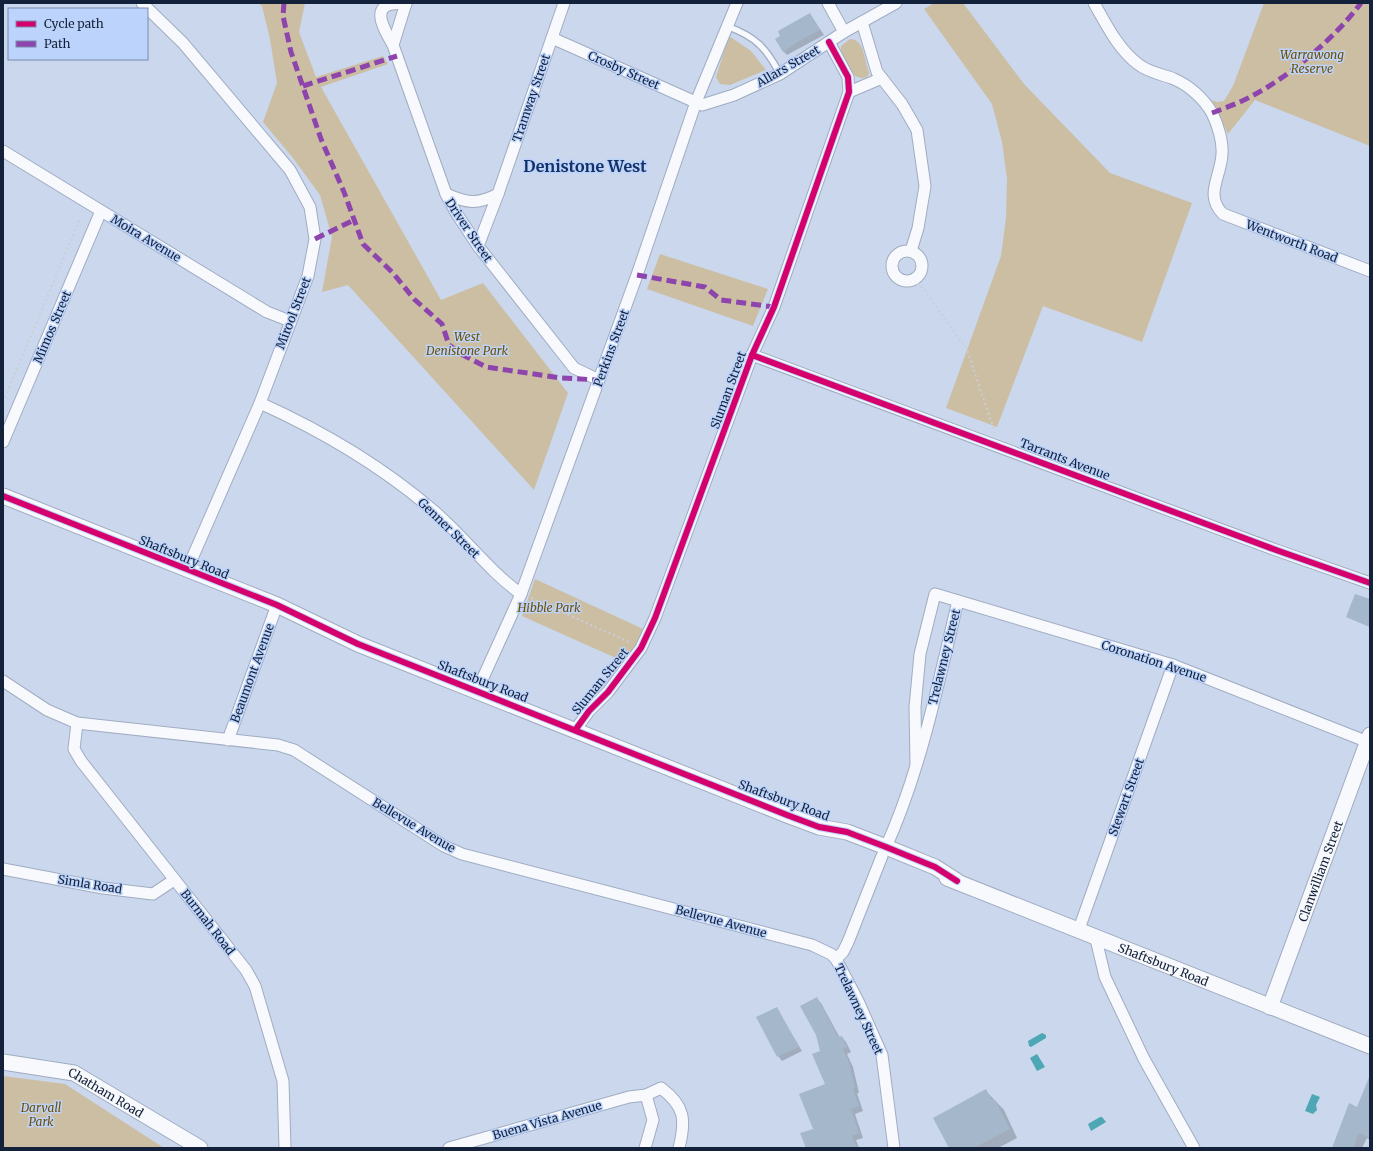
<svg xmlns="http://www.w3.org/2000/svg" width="1373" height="1151" viewBox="0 0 1373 1151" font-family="Merriweather,serif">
  <rect width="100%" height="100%" fill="#cad7ed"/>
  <g fill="#ccbea3">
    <path d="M 258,3 L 305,3 L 299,32 L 316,77 L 383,56 L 388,64 L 321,87 L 441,300 L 483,283 L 568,393 L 534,490 L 348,285 L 322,292 L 332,237 L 320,195 L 293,158 L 263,122 L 277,83 L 270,39 L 262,6 Z"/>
    <path d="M 934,3 L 963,3 L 1024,84 L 1110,173 L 1192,203 L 1142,342 L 1043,306 L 997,427 L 946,408 L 1001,256 L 1006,218 L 1007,179 L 1002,142 L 992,104 L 924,9 Z"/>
    <path d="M 1264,3 L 1370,3 L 1370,146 L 1255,100 L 1228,134 L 1212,100 L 1217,102 L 1224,101 L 1233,86 Z"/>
    <path d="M 729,36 L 751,51 L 766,70 L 730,85 L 720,84 L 716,77 Z"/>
    <path d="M 850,39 C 865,39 864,61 869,72 L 868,76 C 854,86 840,57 841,46 Z"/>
    <path d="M 660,254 L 768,289 L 753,326 L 647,289 Z"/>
    <path d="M 535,579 L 643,629 L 627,663 L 522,616 Z"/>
    <path d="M 3,1076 L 65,1084 L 164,1148 L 3,1148 Z"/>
  </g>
  <g fill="#4da7b4">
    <path d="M 1042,1033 L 1046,1035 L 1046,1038 L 1031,1047 L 1029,1046 L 1028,1041 Z"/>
    <path d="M 1037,1054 L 1045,1067 L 1037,1071 L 1030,1058 Z"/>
    <path d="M 1312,1094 L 1320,1097 L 1316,1105 L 1317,1110 L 1313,1114 L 1305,1111 Z"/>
    <path d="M 1100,1117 L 1102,1117 L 1106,1122 L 1091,1131 L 1088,1124 Z"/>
  </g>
  <g fill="#0003">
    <path d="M 810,14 L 824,35 L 787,55 L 783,51 L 781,36 Z"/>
    <path d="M 1370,600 L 1370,627 L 1347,617 Z"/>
    <path d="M 817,999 L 821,1003 L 840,1038 L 842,1037 L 846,1042 L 851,1052 L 847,1054 L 853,1067 L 859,1093 L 857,1093 L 863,1111 L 855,1114 L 863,1138 L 856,1140 L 859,1148 L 809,1148 L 826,1085 Z"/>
    <path d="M 777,1009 L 802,1051 L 782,1061 L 778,1056 Z"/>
    <path d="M 1370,1078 L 1370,1140 L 1367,1138 L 1362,1148 L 1333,1148 L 1350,1105 L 1357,1108 Z"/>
    <path d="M 986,1091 L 1004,1110 L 1017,1138 L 998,1148 L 950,1148 Z"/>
  </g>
  <g fill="#a5b8cb">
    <path d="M 810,13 L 820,30 L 801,40 L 783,52 L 775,39 L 780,36 L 778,31 Z"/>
    <path d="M 1355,594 L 1370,599 L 1370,627 L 1346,617 Z"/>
    <path d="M 817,997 L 838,1037 L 842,1036 L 847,1047 L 843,1049 L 849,1062 L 855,1088 L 853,1089 L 859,1106 L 851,1109 L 859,1133 L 852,1136 L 857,1148 L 806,1148 L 800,1133 L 813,1129 L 799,1094 L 825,1084 L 812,1054 L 820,1051 L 816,1035 L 800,1006 Z"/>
    <path d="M 777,1007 L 799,1047 L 777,1057 L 756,1017 Z"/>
    <path d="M 1370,1075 L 1370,1138 L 1359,1133 L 1353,1148 L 1332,1148 L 1349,1103 L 1357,1107 Z"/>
    <path d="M 986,1089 L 991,1099 L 995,1100 L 1010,1129 L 974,1148 L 949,1148 L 933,1118 Z"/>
  </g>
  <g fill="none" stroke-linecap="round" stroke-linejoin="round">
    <g stroke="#a0acc2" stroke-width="8">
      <path id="lane" d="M 729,27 C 756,37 766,48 780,74"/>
    </g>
    <g stroke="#a0acc2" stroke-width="13">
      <g id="street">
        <path d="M 142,3 L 183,43 L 290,170 L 310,207 L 315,239 L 308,276 L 260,403 L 187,570"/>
        <path d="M 828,3 L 844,32"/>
        <path d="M 1094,3 C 1106,24 1118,49 1138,64 C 1149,73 1162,74 1174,79 C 1190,86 1204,99 1212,113 C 1218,125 1223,142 1222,154 C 1221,177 1204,195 1223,214 L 1370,271"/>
        <path d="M 406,4 C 367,0 382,26 393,45 L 446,194 L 455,211 L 478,246 L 574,368 L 599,380"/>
        <path d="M 862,22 L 877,72 L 902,104 L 917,130 L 925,186 L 918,228 L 911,251"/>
        <path d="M 552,38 L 702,105 L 734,95 L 780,74 L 844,32 L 896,3"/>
        <path d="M 393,45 L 406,3"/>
        <path d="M 849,92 L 882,78"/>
        <path d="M 3,151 L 267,312 L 290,321"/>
        <path d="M 446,194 C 467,203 477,205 498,194"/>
        <path d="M 478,246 L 498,194 L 564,3"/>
        <circle cx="907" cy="266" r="15"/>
        <path d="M 752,355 L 1276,550 L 1370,583"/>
        <path d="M 260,403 C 322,431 383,467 435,512 C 465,538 488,570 521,594"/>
        <path d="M 3,442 L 101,211"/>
        <path d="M 3,681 L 47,710 L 77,723 L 278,745 L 294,750 L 444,846 L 462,854 L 812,945 L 831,954 L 836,959"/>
        <path d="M 477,691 L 521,594 L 637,275 L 696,102 L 737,3"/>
        <path d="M 77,723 L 74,749 L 81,761 L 246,970 L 255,986 L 283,1081 L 285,1148"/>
        <path d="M 576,729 L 589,711 L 608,692 L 641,648 L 655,618 L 752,355 L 774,307 L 849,92 L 848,77 L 829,42"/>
        <path d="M 228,740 L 277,605"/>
        <path d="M 916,765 L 915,707 L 920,654 L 935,594 L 1173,665 L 1368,742"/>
        <path d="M 886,847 C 921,769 938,684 958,601"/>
        <path d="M 882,856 L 848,942 L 843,952 L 836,959 L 858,1001 L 882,1055 L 894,1148"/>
        <path d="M 3,869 L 103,888 L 153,894 L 174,880"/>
        <path d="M 1079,929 L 1173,665"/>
        <path d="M 1095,935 L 1105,977 L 1144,1059 L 1194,1148"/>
        <path d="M 449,1148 L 629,1097 L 646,1095 L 661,1088 C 685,1106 686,1120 679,1148"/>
        <path d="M 645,1148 L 653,1120 L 646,1095"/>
      </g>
    </g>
    <g stroke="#a0acc2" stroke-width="17">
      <g id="secondary">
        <path d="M 3,496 L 277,605 L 358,644 L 787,815 L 819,827 L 847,832 L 886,847 L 935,867 L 957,881"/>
        <path id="s1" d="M 947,878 L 1370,1046"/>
        <path id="s2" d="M 1270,1007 L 1370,735"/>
        <path id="s3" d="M 3,1062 L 74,1073 L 200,1148"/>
      </g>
    </g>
    <g stroke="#cbced6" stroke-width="2" stroke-dasharray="2 3" stroke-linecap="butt">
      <path d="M 913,280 L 924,289 L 967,350 L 994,430 L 994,433"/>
      <path d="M 3,402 L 80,219"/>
      <path d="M 531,598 L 631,643"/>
    </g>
    <use href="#lane" stroke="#f7f9fc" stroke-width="5.5"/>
    <use href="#street" stroke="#f7f9fc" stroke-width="11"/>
    <use href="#secondary" stroke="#f7f9fc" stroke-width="15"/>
    <g stroke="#8e44ad" stroke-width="5" stroke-dasharray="10 5" stroke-linecap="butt">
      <path d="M 284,3 L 283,16 L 291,52 L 321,139 L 344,192 L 363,244 L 393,273 L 414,299 L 442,324 L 449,345 L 463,355 L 486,367 L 561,378 L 599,380"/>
      <path d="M 303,86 L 397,56"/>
      <path d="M 1212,113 C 1225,108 1239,103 1252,96 C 1290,76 1335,38 1361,3"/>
      <path d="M 315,239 L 354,220"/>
      <path d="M 637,275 L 705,287 L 721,300 L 774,307"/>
    </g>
    <g stroke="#bcd3fb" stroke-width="8">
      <g id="cycleway">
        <path d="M 752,355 L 1276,550 L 1370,583"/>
        <path d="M 3,496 L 277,605 L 358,644 L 787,815 L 819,827 L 847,832 L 886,847 L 935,867 L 957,881"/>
        <path d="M 576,729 L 589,711 L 608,692 L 641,648 L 655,618 L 752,355 L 774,307 L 849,92 L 848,77 L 829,42"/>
      </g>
    </g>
    <use href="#cycleway" stroke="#d6006c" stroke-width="6"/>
  </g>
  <g text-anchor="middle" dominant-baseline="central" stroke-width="3" stroke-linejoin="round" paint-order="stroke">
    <g font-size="12" font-style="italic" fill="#6f4f02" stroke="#bcd3fb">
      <text x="1312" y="54">Warrawong<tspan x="1312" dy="14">Reserve</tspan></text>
      <text x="467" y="336">West<tspan x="467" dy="14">Denistone Park</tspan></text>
      <text x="549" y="607">Hibble Park</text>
      <text x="41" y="1107">Darvall<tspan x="41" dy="14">Park</tspan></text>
    </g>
    <g font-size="12" fill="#13213a" stroke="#bcd3fb">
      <text transform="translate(788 66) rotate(-30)">Allars Street</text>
      <text transform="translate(624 70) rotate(24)">Crosby Street</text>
      <text transform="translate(531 98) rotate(-71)">Tramway Street</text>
      <text transform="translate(469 230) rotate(56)">Driver Street</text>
      <text transform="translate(146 238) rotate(31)">Moira Avenue</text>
      <text transform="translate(1292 241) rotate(21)">Wentworth Road</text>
      <text transform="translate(293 313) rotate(-69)">Mirool Street</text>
      <text transform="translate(52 327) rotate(-67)">Mimos Street</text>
      <text transform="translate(611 348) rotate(-70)">Perkins Street</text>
      <text transform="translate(728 390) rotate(-70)">Sluman Street</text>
      <text transform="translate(1065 459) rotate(21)">Tarrants Avenue</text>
      <text transform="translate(449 528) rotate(44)">Genner Street</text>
      <text transform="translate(184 557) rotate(22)">Shaftsbury Road</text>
      <text transform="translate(944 657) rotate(-76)">Trelawney Street</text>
      <text transform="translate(1154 661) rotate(18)">Coronation Avenue</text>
      <text transform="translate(252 673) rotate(-70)">Beaumont Avenue</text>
      <text transform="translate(483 681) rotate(21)">Shaftsbury Road</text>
      <text transform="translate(600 681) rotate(-51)">Sluman Street</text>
      <text transform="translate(1126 797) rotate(-70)">Stewart Street</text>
      <text transform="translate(784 800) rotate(20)">Shaftsbury Road</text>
      <text transform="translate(414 825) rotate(31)">Bellevue Avenue</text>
      <text stroke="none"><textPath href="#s2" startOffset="145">Clanwilliam Street</textPath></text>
      <text transform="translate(90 884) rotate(9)">Simla Road</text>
      <text transform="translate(721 921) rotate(15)">Bellevue Avenue</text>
      <text transform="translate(208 922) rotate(52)">Burmah Road</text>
      <text stroke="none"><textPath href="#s1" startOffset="233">Shaftsbury Road</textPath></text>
      <text transform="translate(859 1009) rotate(65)">Trelawney Street</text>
      <text stroke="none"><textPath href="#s3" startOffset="109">Chatham Road</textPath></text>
      <text transform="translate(547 1120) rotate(-16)">Buena Vista Avenue</text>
    </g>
    <g font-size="16" font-weight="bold" fill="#143167" stroke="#bcd3fb">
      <text x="585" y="166">Denistone West</text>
    </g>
  </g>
  <rect width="1373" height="1151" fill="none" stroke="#13213a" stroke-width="8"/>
  <rect x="8" y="8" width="140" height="52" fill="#bcd3fb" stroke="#788cae"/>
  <rect x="16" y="21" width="20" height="6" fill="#d6006c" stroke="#788cae"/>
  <text x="44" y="28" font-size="12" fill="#13213a">Cycle path</text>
  <rect x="16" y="41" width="20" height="6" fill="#8e44ad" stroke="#788cae"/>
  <text x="44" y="48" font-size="12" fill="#13213a">Path</text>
</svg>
